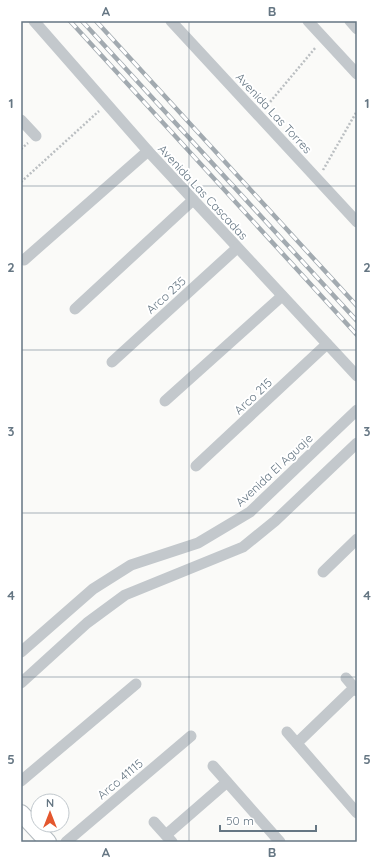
<svg xmlns="http://www.w3.org/2000/svg" width="378" height="863" viewBox="0 0 378 863" font-family="Quicksand,sans-serif">
  <rect width="100%" height="100%" fill="#fafaf8"/>
  <g fill="none" stroke-linecap="round" stroke-linejoin="round">
    <g stroke="#b3babf" stroke-width="18">
      <path id="secondary" d="M 21,813 L 48,842"/>
    </g>
    <g stroke="#bbbfc2" stroke-width="2.5" stroke-dasharray="2 2" stroke-linecap="butt">
      <path d="M 265,108 L 316,47"/>
      <path d="M 21,149 L 28,143"/>
      <path d="M 323,170 L 357,111"/>
      <path d="M 21,182 L 99,111"/>
    </g>
    <g stroke="#c3c8cc" stroke-width="11">
      <path d="M 34,21 L 148,151 L 357,376"/>
      <path d="M 171,21 L 357,222"/>
      <path d="M 308,21 L 357,74"/>
      <path d="M 350,21 L 357,29"/>
      <path d="M 21,120 L 36,136"/>
      <path d="M 24,260 L 148,151"/>
      <path d="M 75,309 L 193,200"/>
      <path d="M 112,362 L 237,248"/>
      <path d="M 165,401 L 282,296"/>
      <path d="M 196,466 L 327,344"/>
      <path d="M 323,572 L 357,539"/>
      <path d="M 21,652 L 93,589 L 131,565 L 198,543 L 250,512 L 357,410"/>
      <path d="M 346,678 L 357,691"/>
      <path d="M 21,683 L 87,623 L 125,595 L 243,547 L 275,521 L 357,443"/>
      <path d="M 287,732 L 357,813"/>
      <path d="M 297,743 L 354,688"/>
      <path d="M 213,766 L 280,842"/>
      <path d="M 21,781 L 136,684"/>
      <path d="M 154,822 L 172,842"/>
      <path d="M 166,835 L 227,782"/>
      <path d="M 66,842 L 191,736"/>
    </g>
    <use href="#secondary" stroke="#fff" stroke-width="16"/>
    <g stroke="#a2aab0" stroke-width="4.5">
      <g id="rail">
        <path d="M 70,21 L 357,335"/>
        <path d="M 82,21 L 357,321"/>
        <path d="M 96,21 L 357,306"/>
      </g>
    </g>
    <use href="#rail" stroke="#fff" stroke-width="3" stroke-dasharray="9" stroke-linecap="butt"/>
  </g>
  <path fill="none" stroke="#657683" stroke-width="1" stroke-opacity="0.55" d="M 189,21 L 189,842M 21,186 L 357,186M 21,350 L 357,350M 21,513 L 357,513M 21,677 L 357,677"/>
  <g text-anchor="middle" dominant-baseline="central" stroke-width="4" stroke-linejoin="round" paint-order="stroke">
    <g font-size="12" fill="#657683" stroke="#fff">
      <text transform="translate(274 113) rotate(47)">Avenida Las Torres</text>
      <text transform="translate(203 192) rotate(47)">Avenida Las Cascadas</text>
      <text transform="translate(166 295) rotate(-42)">Arco 235</text>
      <text transform="translate(253 396) rotate(-43)">Arco 215</text>
      <text transform="translate(274 470) rotate(-43)">Avenida El Aguaje</text>
      <text transform="translate(120 779) rotate(-40)">Arco 41115</text>
    </g>
  </g>
  <rect width="378" height="863" fill="none" stroke="#ffffff" stroke-width="44"/>
  <g transform="translate(50 813)"><circle r="19" fill="#ffffff" stroke="#c1c8cd"/>
  <path d="M0-3L7 15L0 10L-7 15Z" fill="#e4572e"/>
  <text y="-6" font-size="11" font-weight="bold" text-anchor="middle" fill="#657683">N</text>
  </g>
  <path d="M220 825v6h96v-6" fill="none" stroke="#657683" stroke-width="2"/>
  <text x="226" y="825" font-size="12" fill="#657683" stroke="#ffffff" stroke-width="3" paint-order="stroke">50 m</text>
  <rect x="22" y="22" width="334" height="819" fill="none" stroke="#657683" stroke-width="1.5"/>
  <g font-size="13" text-anchor="middle" font-weight="bold" fill="#657683">
    <text x="106" y="16">A</text>
    <text x="272" y="16">B</text>
    <text x="11" y="108">1</text>
    <text x="367" y="108">1</text>
    <text x="11" y="272">2</text>
    <text x="367" y="272">2</text>
    <text x="11" y="436">3</text>
    <text x="367" y="436">3</text>
    <text x="11" y="600">4</text>
    <text x="367" y="600">4</text>
    <text x="11" y="764">5</text>
    <text x="367" y="764">5</text>
    <text x="106" y="857">A</text>
    <text x="272" y="857">B</text>
  </g>
</svg>
